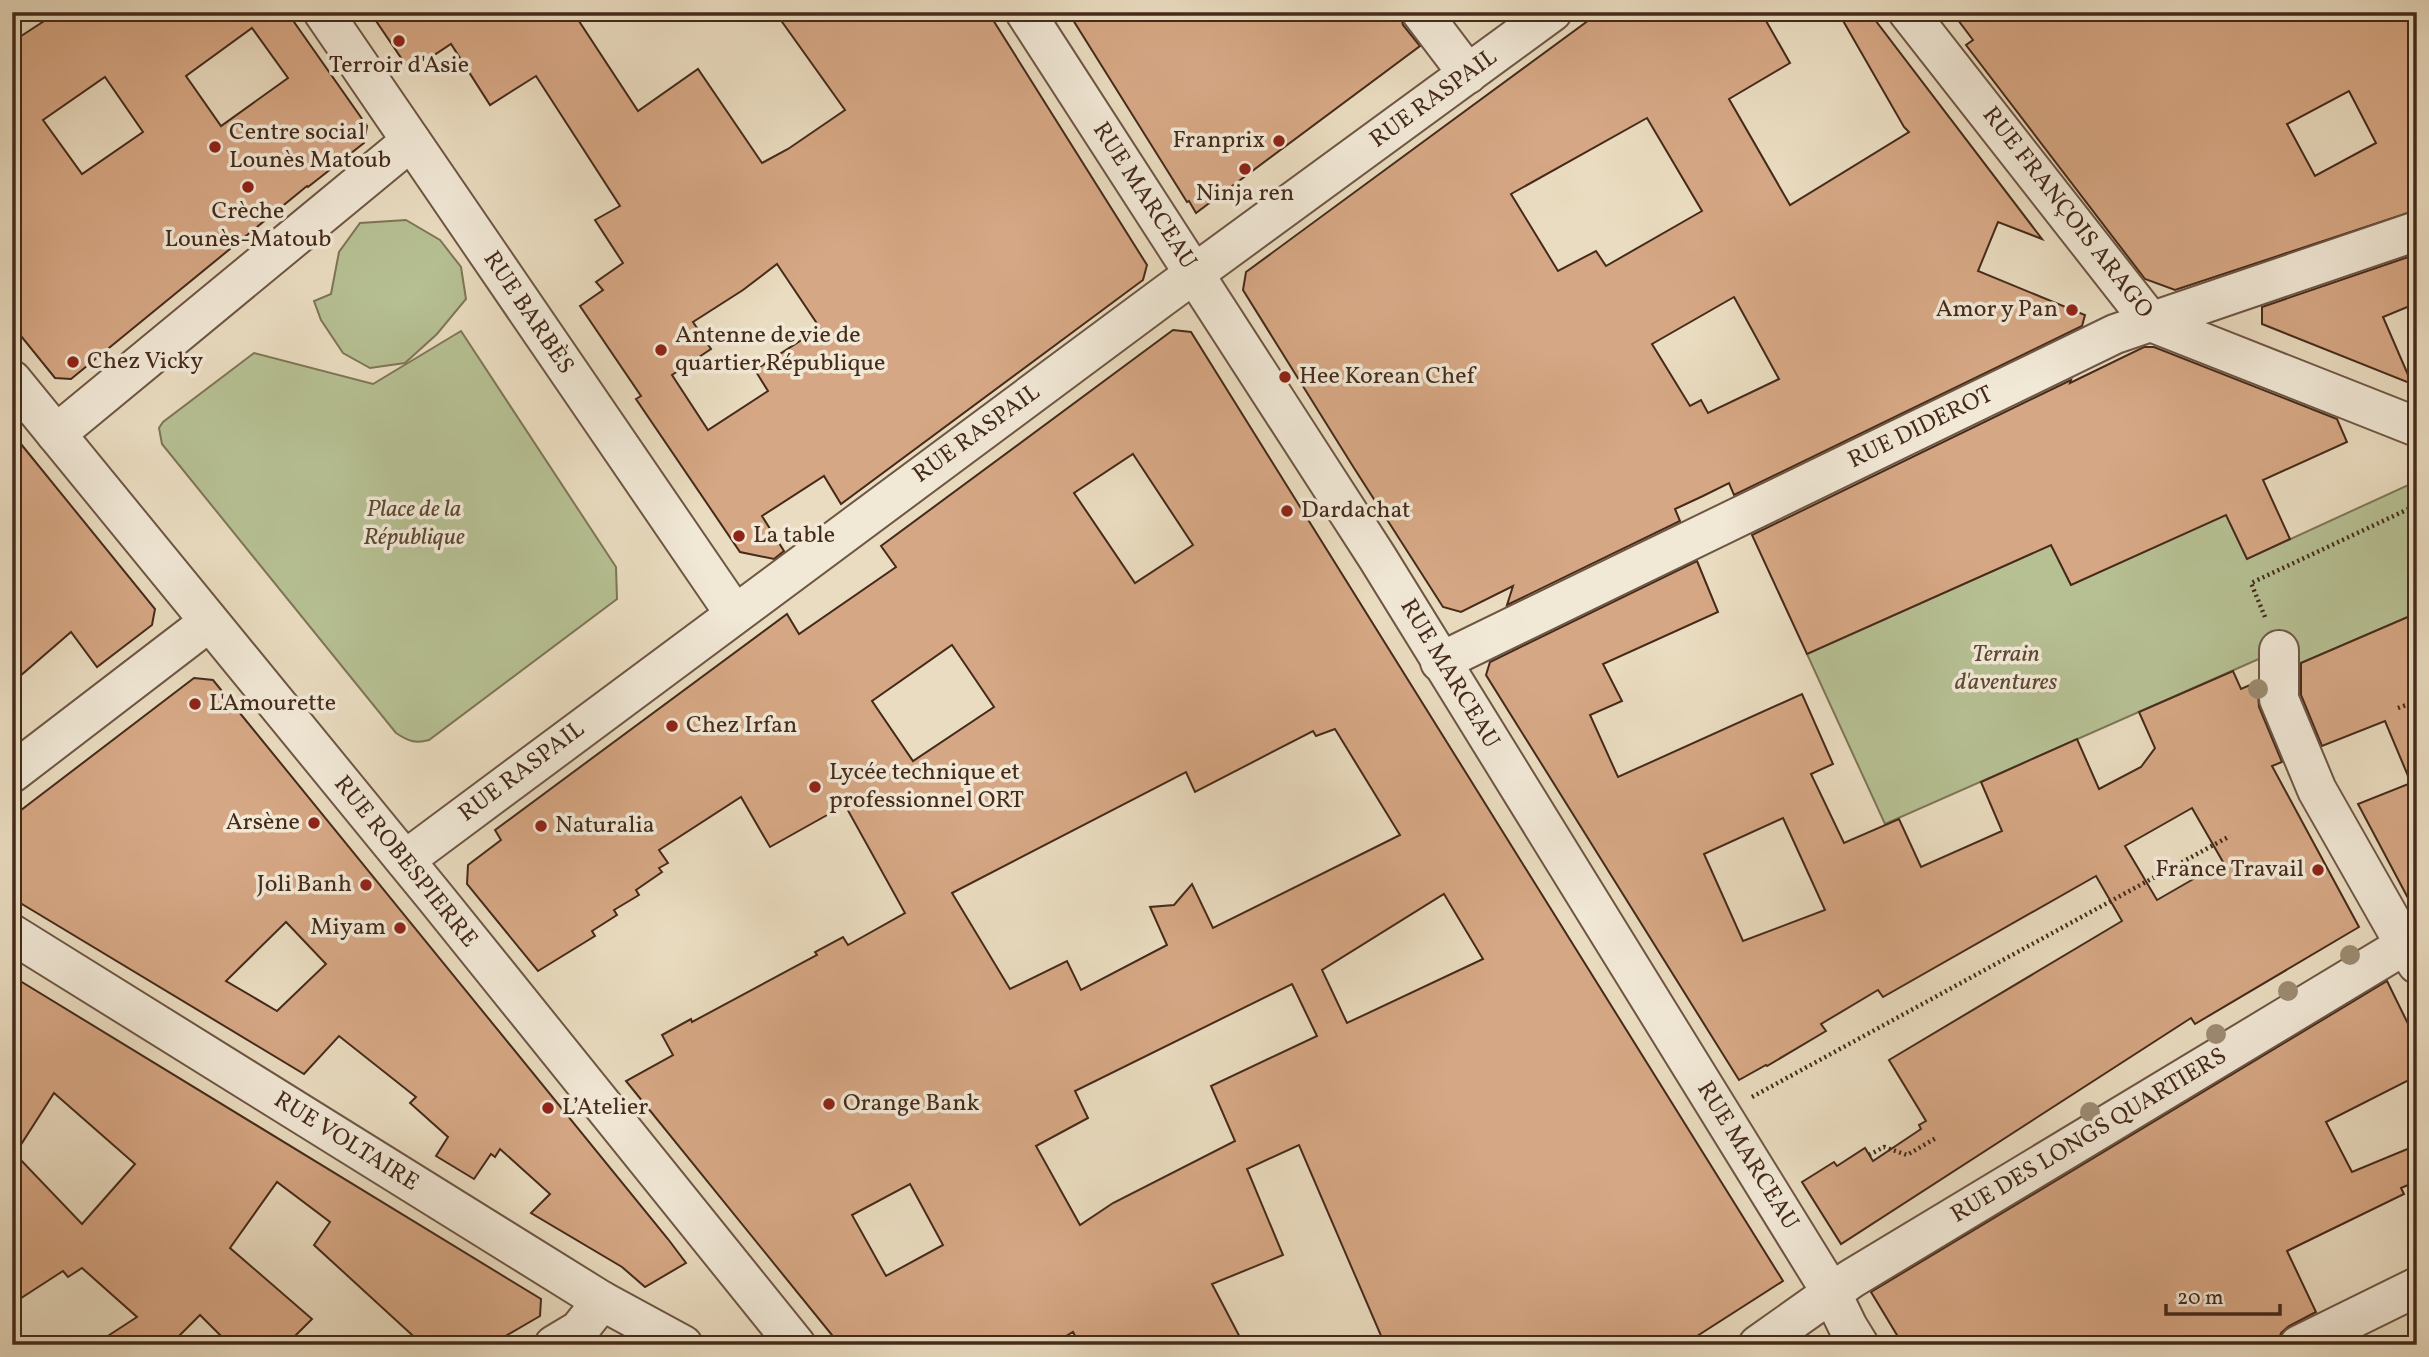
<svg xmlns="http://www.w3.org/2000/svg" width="2429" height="1357" viewBox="0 0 2429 1357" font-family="Vollkorn,serif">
  <rect width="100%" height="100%" fill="#eadcc0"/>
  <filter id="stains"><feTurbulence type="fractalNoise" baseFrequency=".00286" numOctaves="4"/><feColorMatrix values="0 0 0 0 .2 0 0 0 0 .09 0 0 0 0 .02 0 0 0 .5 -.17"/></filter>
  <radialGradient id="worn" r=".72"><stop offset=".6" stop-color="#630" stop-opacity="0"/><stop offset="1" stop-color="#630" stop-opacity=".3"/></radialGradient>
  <g fill="#b6c093" stroke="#7e7556" stroke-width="2">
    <path d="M 406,220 L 440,240 L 461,267 L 466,299 L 437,334 L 405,363 L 370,368 L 343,353 L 321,320 L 314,301 L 331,294 L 339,252 L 360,223 Z"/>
    <path d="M 461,331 L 616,567 L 617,599 L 429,740 C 415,744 408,741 396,733 L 162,444 L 159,428 L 163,422 L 254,353 L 373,384 Z"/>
    <path d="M 2417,481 L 2417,613 L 2292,667 L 2279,650 L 1885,824 L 1807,654 L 2051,545 L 2071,585 L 2226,514 L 2247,559 Z"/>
  </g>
  <g fill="#d6a784" stroke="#452a1a" stroke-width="2" fill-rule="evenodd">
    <path d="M 58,12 L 287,12 L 367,126 L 364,143 L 308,187 L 307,186 L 71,379 L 55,378 L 12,325 L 12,42 ZM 252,28 L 288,78 L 221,126 L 186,76 ZM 105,77 L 143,132 L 82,174 L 43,120 Z"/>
    <path d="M 370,12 L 573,12 L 638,111 L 698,69 L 762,163 L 788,149 L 845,110 L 775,12 L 988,12 L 1147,265 L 1143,280 L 841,504 L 824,476 L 762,516 L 784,551 L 774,559 L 740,552 L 636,399 L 641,396 L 580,306 L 603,290 L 596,282 L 623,263 L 595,220 L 620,206 L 536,76 L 490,105 L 451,44 L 410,71 ZM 777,264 L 820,328 L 755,370 L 768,391 L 708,430 L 672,375 L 711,349 L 693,322 L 743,290 Z"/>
    <path d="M 1068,12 L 1400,12 L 1403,25 L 1420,46 L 1196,213 L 1189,201 L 1187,202 Z"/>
    <path d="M 1600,12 L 1761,12 L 1790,63 L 1729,99 L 1790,205 L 1909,132 L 1904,127 L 1838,12 L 1869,12 L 2042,239 L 1998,222 L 1978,271 L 2085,315 L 2082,326 L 1734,495 L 1729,483 L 1703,496 L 1675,509 L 1680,521 L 1507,605 L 1513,586 L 1461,612 L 1443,607 L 1354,468 L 1243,290 L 1246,272 ZM 1647,118 L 1702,211 L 1606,266 L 1596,251 L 1558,271 L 1511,194 ZM 1734,297 L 1779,379 L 1708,413 L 1701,400 L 1690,406 L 1652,344 Z"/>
    <path d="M 1952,12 L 2406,12 L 2417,33 L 2417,210 L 2175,290 L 2145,279 L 1966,45 L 1973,40 ZM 2349,91 L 2376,143 L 2315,176 L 2287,124 Z"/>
    <path d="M 2417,254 L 2417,303 L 2383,317 L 2412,384 L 2262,324 L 2262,307 Z"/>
    <path d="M 1173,330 L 1191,332 L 1783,1281 L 1683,1345 L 1385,1345 L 1299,1145 L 1247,1169 L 1283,1255 L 1212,1284 L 1244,1345 L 1080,1345 L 1073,1332 L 1051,1345 L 840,1345 L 626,1081 L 673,1055 L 662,1035 L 691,1019 L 692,1022 L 817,955 L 815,952 L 843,937 L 848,945 L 905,913 L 845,805 L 770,847 L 741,797 L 659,850 L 668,863 L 659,868 L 662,872 L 636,890 L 639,895 L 614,910 L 617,915 L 592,931 L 595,936 L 538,971 L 467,884 L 468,865 L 501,840 L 495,830 L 787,614 L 799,634 L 896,567 L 881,546 ZM 1133,454 L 1193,545 L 1135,583 L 1074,493 ZM 952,645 L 994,707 L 913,761 L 872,701 ZM 1335,729 L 1400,835 L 1213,928 L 1192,884 L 1174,905 L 1150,907 L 1167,945 L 1081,990 L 1067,961 L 1010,989 L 952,893 L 1186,772 L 1195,792 L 1313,731 L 1316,736 ZM 1444,894 L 1483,959 L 1347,1023 L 1322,970 ZM 1292,984 L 1317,1036 L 1211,1086 L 1235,1141 L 1113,1203 L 1080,1225 L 1036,1146 L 1088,1118 L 1075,1091 ZM 910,1184 L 943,1245 L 886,1276 L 852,1215 Z"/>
    <path d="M 2144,347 L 2154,347 L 2337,419 L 2347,442 L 2263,480 L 2290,539 L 2247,559 L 2226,515 L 2071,585 L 2051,545 L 1807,654 L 1752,535 L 2071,380 L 2070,383 Z"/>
    <path d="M 12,433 L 155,609 L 152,625 L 97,667 L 71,632 L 12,683 Z"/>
    <path d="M 1697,561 L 1718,612 L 1603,664 L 1622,701 L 1590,715 L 1618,777 L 1802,694 L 1833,764 L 1811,774 L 1844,843 L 1899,819 L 1921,867 L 2002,831 L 1981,782 L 2077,739 L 2099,789 L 2141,767 L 2155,748 L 2139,712 L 2233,671 L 2241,689 L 2257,682 L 2259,707 L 2282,762 L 2272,766 L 2359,927 L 2195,1024 L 2191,1018 L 1841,1244 L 1802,1182 L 1834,1162 L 1837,1166 L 1865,1148 L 1873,1161 L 1921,1129 L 1919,1125 L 1926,1121 L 1889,1060 L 2122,921 L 2096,876 L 1883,997 L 1878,990 L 1821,1024 L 1826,1031 L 1767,1066 L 1766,1065 L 1739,1080 L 1486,675 L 1490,662 ZM 2192,808 L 2223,862 L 2157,900 L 2125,846 ZM 1783,818 L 1825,910 L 1743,941 L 1704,854 Z"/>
    <path d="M 2417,613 L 2417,915 L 2358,804 L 2411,783 L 2385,721 L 2322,746 L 2301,695 L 2301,663 Z"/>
    <path d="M 194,678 L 213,680 L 668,1239 L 686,1263 L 645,1287 L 622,1267 L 531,1213 L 550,1194 L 500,1149 L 495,1157 L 491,1154 L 474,1179 L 436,1156 L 448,1137 L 410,1103 L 416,1097 L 339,1036 L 304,1074 L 12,898 L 12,817 ZM 286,922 L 326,964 L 277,1011 L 226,981 Z"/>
    <path d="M 12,976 L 541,1299 L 540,1316 L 490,1345 L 423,1345 L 314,1245 L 330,1222 L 277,1182 L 230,1248 L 312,1319 L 286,1345 L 230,1345 L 200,1315 L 170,1345 L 94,1345 L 137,1317 L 82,1268 L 68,1277 L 63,1271 L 12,1304 ZM 54,1093 L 135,1164 L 82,1224 L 15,1154 Z"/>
    <path d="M 2387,981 L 2417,1042 L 2417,1076 L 2326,1122 L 2352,1172 L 2417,1145 L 2417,1181 L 2401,1188 L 2404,1194 L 2287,1251 L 2316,1312 L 2289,1326 L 2281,1333 L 2277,1345 L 1903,1345 L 1871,1292 Z"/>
  </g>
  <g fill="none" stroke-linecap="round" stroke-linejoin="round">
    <g stroke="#6e5644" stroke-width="42">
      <g id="street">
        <path d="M 323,12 L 734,613"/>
        <path d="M 1025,12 L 1377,557 L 1831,1292 L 1848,1327 L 1859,1345"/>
        <path d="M 1421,12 L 1468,74"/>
        <path d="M 1908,12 L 2151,322 L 2417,427"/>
        <path d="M 12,380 L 435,897 L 796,1345"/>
        <path d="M 56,434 L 411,141"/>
        <path d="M 2279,650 L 2279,699 L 2317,790 L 2405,945"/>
        <path d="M 1440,662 L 2115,334 L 2417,231"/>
        <path d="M 12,773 L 209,622"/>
        <path d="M 405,860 L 1161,298 L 1552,12"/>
        <path d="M 12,934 L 602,1301 L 683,1345"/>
        <path d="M 554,1345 L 579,1330 L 602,1301"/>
        <path d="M 1758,1345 L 1851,1279 L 2405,945 L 2417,964"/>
        <path d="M 2299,1345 L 2417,1287"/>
      </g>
    </g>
    <g stroke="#452a1a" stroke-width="4.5" stroke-dasharray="2 3.5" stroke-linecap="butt">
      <path d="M 2265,617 L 2251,583 L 2417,505"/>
      <path d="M 2398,708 L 2417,701"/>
      <path d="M 1752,1097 L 2230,836"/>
      <path d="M 1869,1155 L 1884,1147 L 1907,1155 L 1936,1138"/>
    </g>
    <use href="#street" stroke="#f1e8d6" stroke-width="38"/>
  </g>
  <g fill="#9c8b72">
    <circle cx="2258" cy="689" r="10"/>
    <circle cx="2350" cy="955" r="10"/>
    <circle cx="2288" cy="991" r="10"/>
    <circle cx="2216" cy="1034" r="10"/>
    <circle cx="2090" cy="1112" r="10"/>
  </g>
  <g fill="#8f2418" stroke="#f1e8d6" stroke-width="2.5">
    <circle cx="399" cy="41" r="7"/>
    <circle cx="1279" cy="141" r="7"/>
    <circle cx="215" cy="147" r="7"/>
    <circle cx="1245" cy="169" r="7"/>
    <circle cx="248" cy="187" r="7"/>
    <circle cx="2072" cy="310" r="7"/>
    <circle cx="661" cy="350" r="7"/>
    <circle cx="73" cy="362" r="7"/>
    <circle cx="1285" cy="377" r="7"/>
    <circle cx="1287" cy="511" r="7"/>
    <circle cx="739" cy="536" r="7"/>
    <circle cx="195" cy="704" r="7"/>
    <circle cx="672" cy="726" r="7"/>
    <circle cx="815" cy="787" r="7"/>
    <circle cx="314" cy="823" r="7"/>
    <circle cx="541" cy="826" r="7"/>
    <circle cx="2318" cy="870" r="7"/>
    <circle cx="366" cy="885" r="7"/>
    <circle cx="400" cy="928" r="7"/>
    <circle cx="829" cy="1104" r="7"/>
    <circle cx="548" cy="1108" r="7"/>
  </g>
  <g text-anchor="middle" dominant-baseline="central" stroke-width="7" stroke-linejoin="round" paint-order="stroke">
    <g font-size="24" fill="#452a1a" stroke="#f1e8d6" text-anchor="start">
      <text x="399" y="66" text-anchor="middle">Terroir d'Asie</text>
      <text x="229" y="133">Centre social<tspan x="229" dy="28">Lounès Matoub</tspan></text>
      <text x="1265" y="141" text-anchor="end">Franprix</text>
      <text x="1245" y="194" text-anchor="middle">Ninja ren</text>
      <text x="248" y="212" text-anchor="middle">Crèche<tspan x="248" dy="28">Lounès-Matoub</tspan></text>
      <text x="2058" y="310" text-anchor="end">Amor y Pan</text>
      <text x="675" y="336">Antenne de vie de<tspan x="675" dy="28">quartier République</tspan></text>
      <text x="87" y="362">Chez Vicky</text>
      <text x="1299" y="377">Hee Korean Chef</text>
      <text x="1301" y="511">Dardachat</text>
      <text x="753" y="536">La table</text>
      <text x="209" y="704">L'Amourette</text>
      <text x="686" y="726">Chez Irfan</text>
      <text x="829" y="773">Lycée technique et<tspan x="829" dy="28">professionnel ORT</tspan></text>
      <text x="300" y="823" text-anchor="end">Arsène</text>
      <text x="555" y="826">Naturalia</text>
      <text x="2304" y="870" text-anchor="end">France Travail</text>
      <text x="352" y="885" text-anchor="end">Joli Banh</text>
      <text x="386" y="928" text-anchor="end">Miyam</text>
      <text x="843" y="1104">Orange Bank</text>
      <text x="562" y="1108">L’Atelier</text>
    </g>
    <g font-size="24" fill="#452a1a" stroke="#f1e8d6">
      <text transform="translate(1434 99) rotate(-36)">RUE RASPAIL</text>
      <text transform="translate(1144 196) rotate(57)">RUE MARCEAU</text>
      <text transform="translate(2067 213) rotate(52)">RUE FRANÇOIS ARAGO</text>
      <text transform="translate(528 313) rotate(56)">RUE BARBÈS</text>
      <text transform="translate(1921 428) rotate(-26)">RUE DIDEROT</text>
      <text transform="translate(977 434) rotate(-36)">RUE RASPAIL</text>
      <text transform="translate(1449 674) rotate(59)">RUE MARCEAU</text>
      <text transform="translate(522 772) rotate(-37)">RUE RASPAIL</text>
      <text transform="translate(405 862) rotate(51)">RUE ROBESPIERRE</text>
      <text transform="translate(2089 1136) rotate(-31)">RUE DES LONGS QUARTIERS</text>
      <text transform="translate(346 1142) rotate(32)">RUE VOLTAIRE</text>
      <text transform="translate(1747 1156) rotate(58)">RUE MARCEAU</text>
    </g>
    <g font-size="24" font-style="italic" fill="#5c4832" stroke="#f1e8d6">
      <text x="414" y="510">Place de la<tspan x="414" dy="28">République</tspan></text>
      <text x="2006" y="655">Terrain<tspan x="2006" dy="28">d'aventures</tspan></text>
    </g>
  </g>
  <rect width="2429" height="1357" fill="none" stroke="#eadcc0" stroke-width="42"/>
  <rect x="14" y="14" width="2401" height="1329" fill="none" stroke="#452a1a" stroke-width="3.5"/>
  <rect x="21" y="21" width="2387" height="1315" fill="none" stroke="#452a1a" stroke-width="2"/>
  <path d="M2166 1304v10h114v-10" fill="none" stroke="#452a1a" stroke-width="3.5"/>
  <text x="2177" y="1304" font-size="21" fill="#452a1a" stroke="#f1e8d6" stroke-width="5" paint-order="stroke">20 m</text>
  <rect width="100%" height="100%" filter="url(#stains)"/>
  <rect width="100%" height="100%" fill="url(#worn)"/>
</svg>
